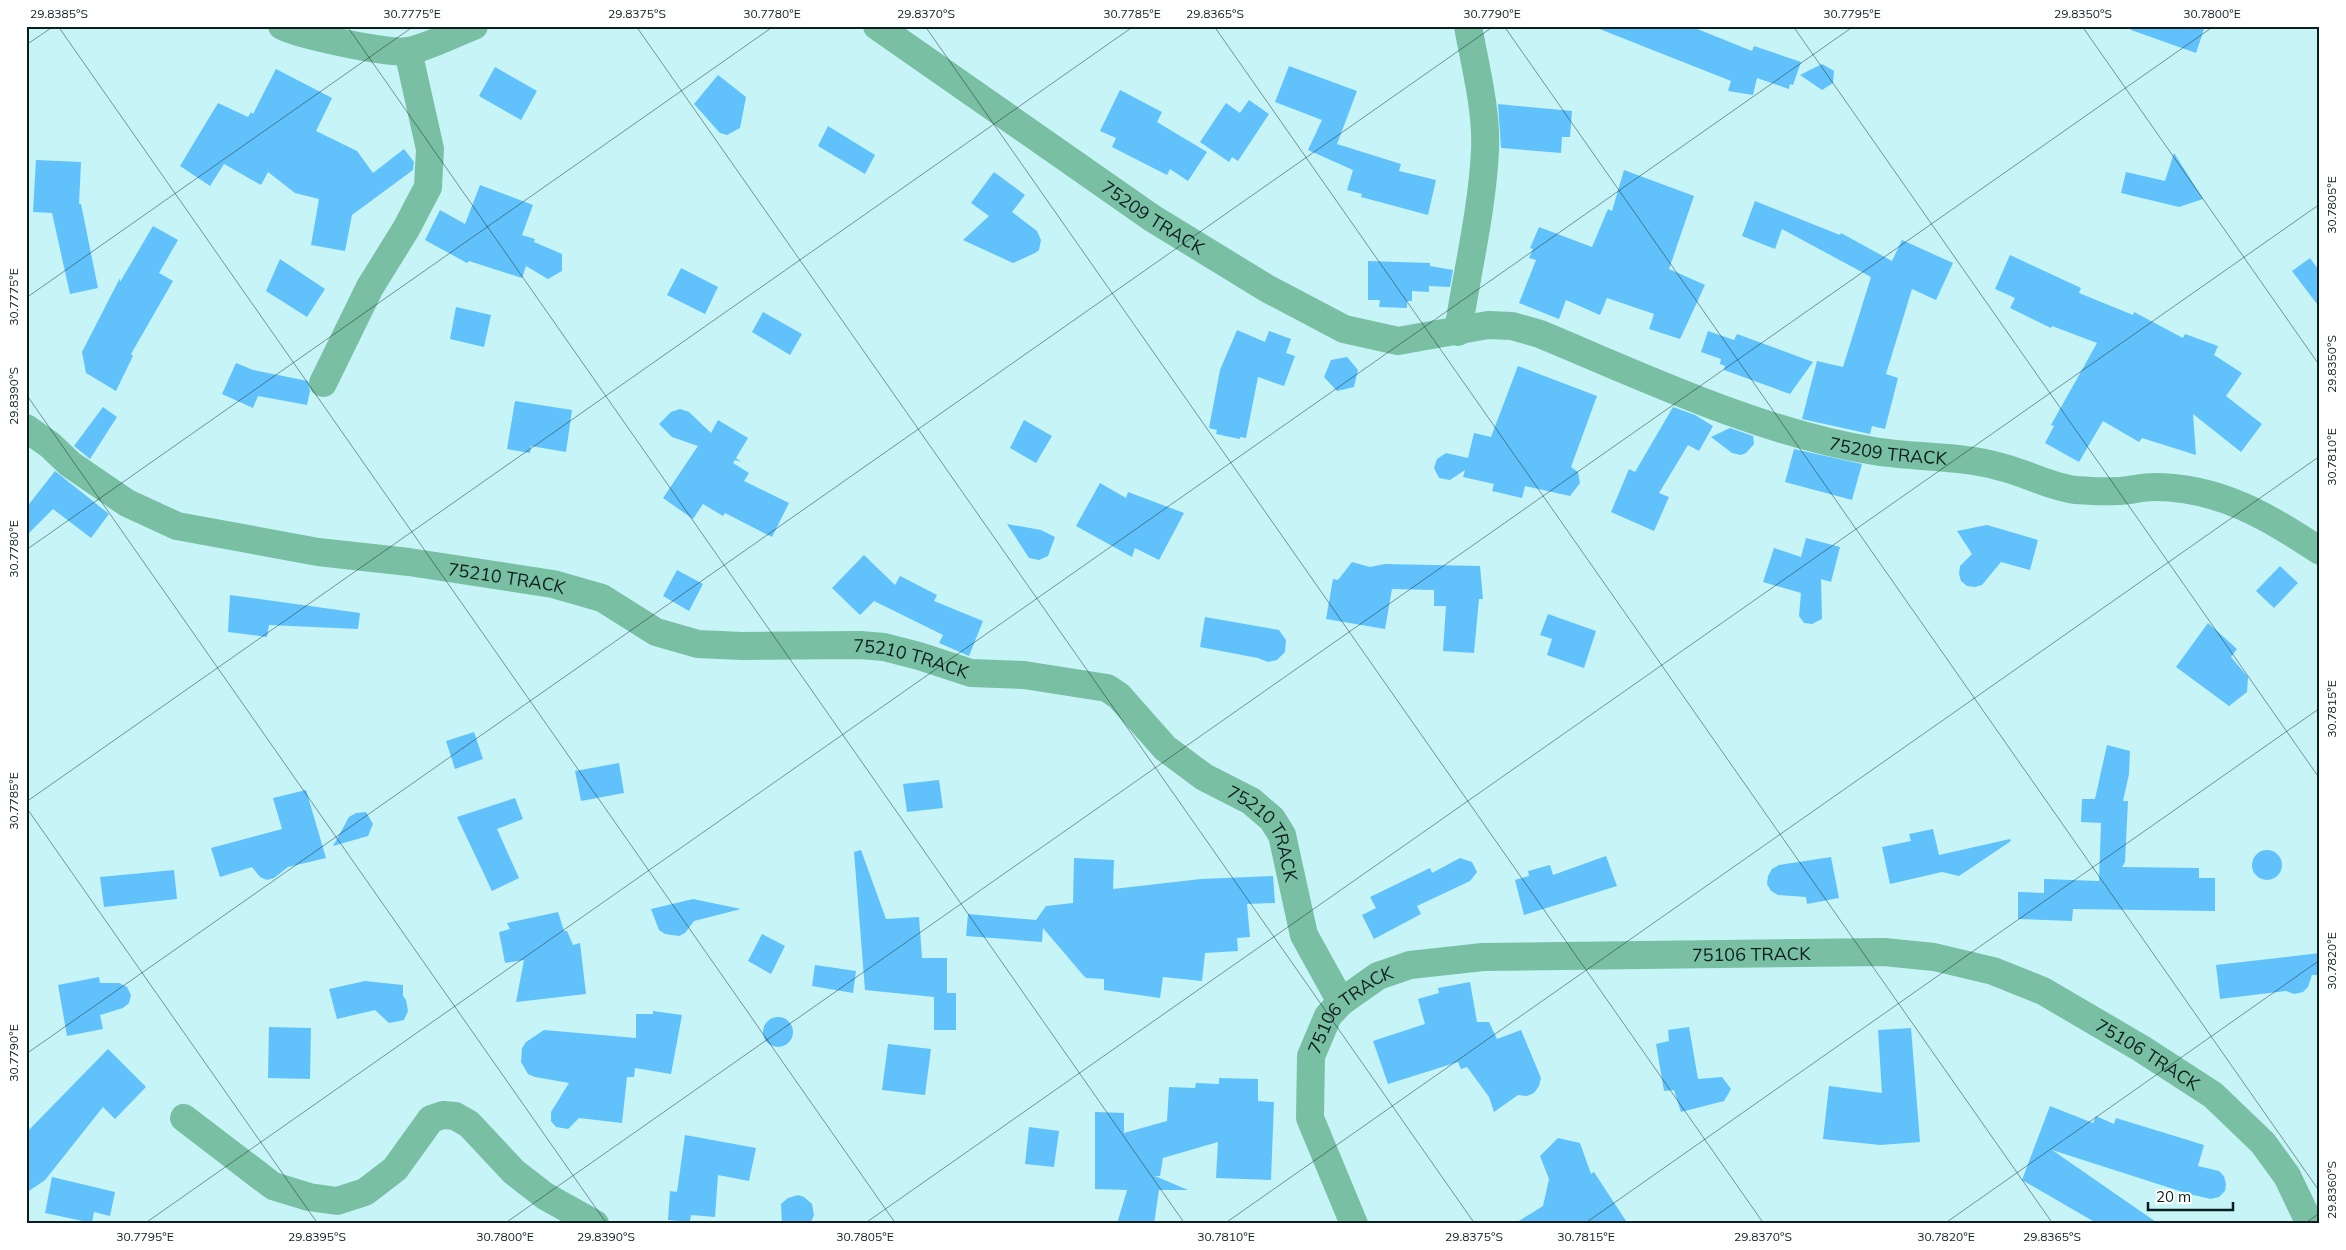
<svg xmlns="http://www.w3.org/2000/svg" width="2346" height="1250" viewBox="0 0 2346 1250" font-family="Mulish,sans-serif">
  <rect width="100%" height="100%" fill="#c6f4f7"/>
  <g fill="#61c2fb">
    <path d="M 1598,26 L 1690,26 L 1752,51 L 1754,46 L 1801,62 L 1793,85 L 1790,84 L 1789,89 L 1757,78 L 1753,95 L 1728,91 L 1731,81 L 1597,28 Z"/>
    <path d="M 2131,26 L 2205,26 L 2196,53 L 2131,30 Z"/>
    <path d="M 1822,64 L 1834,71 L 1833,83 L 1822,90 L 1800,75 Z"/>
    <path d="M 1289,66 L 1357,91 L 1337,144 L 1401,164 L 1399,171 L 1436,180 L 1428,215 L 1361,197 L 1362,194 L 1347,190 L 1353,170 L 1308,150 L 1322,120 L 1275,102 Z"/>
    <path d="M 495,67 L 537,91 L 521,120 L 479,96 Z"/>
    <path d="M 276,69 L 332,98 L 316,131 L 357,151 L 373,173 L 404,149 L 414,162 L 413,170 L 352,215 L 345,251 L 311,245 L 319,199 L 295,193 L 268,172 L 261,185 L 224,164 L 210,186 L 180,166 L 218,103 L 248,117 L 251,112 L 253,114 Z"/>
    <path d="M 718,75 L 746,97 L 740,128 L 727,135 L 720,133 L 694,104 Z"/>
    <path d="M 1120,90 L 1162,112 L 1157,122 L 1207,152 L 1188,181 L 1170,169 L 1167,175 L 1112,147 L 1116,138 L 1100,131 Z"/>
    <path d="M 1249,100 L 1269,114 L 1238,161 L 1232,157 L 1229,162 L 1200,142 L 1226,103 L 1240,113 Z"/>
    <path d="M 1498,104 L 1572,111 L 1570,137 L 1562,137 L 1561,153 L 1501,148 Z"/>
    <path d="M 828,126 L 875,155 L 865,174 L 818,146 Z"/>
    <path d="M 2174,153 L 2203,199 L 2179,207 L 2121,193 L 2126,172 L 2165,181 Z"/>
    <path d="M 36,160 L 81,162 L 79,204 L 81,204 L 98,288 L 70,294 L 52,213 L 33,212 Z"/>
    <path d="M 1624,170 L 1694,196 L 1669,269 L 1705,285 L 1680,339 L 1649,329 L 1654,314 L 1607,298 L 1600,315 L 1566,300 L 1559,319 L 1519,303 L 1536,260 L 1529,258 L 1533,249 L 1530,248 L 1539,227 L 1592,247 L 1608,209 L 1612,211 Z"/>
    <path d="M 994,172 L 1025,195 L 1012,212 L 1037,231 L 1041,240 L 1039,250 L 1035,253 L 1013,263 L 963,240 L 989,216 L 971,203 Z"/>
    <path d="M 480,185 L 533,205 L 522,235 L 535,239 L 534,242 L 562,254 L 562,271 L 548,279 L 526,266 L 522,278 L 469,261 L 467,263 L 425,240 L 440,210 L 465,224 Z"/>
    <path d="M 1755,201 L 1840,235 L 1841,233 L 1892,261 L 1902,240 L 1953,263 L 1936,300 L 1912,289 L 1886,374 L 1898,378 L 1885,429 L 1872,426 L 1870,434 L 1802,419 L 1817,361 L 1843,367 L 1871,277 L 1782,229 L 1775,249 L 1742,236 Z"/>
    <path d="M 153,226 L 178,240 L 159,273 L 173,281 L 131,354 L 133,356 L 116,391 L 86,373 L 82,352 L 120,278 L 120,282 Z"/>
    <path d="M 2010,255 L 2081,288 L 2079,293 L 2133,315 L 2134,312 L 2183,338 L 2185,334 L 2218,346 L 2214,355 L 2242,373 L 2226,396 L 2262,424 L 2241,452 L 2193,414 L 2196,455 L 2142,438 L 2139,442 L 2103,421 L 2079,462 L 2045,443 L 2054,426 L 2051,425 L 2097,343 L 2052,326 L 2051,328 L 2010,308 L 2015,298 L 1995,289 Z"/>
    <path d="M 2310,258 L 2320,272 L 2320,308 L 2292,271 Z"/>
    <path d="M 280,259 L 325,289 L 307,317 L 266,291 Z"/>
    <path d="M 1368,261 L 1430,263 L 1430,266 L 1453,270 L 1450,287 L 1429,286 L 1429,292 L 1412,291 L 1412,301 L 1407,301 L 1407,308 L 1379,307 L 1380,300 L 1368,300 Z"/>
    <path d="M 681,268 L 718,287 L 705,314 L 667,295 Z"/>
    <path d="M 456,307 L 491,315 L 484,347 L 450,339 Z"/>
    <path d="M 763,312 L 802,334 L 790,355 L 752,332 Z"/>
    <path d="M 1237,330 L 1265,342 L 1269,331 L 1291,339 L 1286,353 L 1295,356 L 1284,386 L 1258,377 L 1246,438 L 1240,437 L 1240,439 L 1216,434 L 1217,430 L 1209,428 L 1220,370 Z"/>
    <path d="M 1708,331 L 1734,340 L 1737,334 L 1813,362 L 1790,394 L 1724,370 L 1725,366 L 1720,364 L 1721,359 L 1701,352 Z"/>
    <path d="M 1347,357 L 1358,370 L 1354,387 L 1337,391 L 1324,377 L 1331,360 Z"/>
    <path d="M 236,363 L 253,370 L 308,381 L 310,391 L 307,405 L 258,396 L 253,408 L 222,394 Z"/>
    <path d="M 1518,366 L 1597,396 L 1571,467 L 1578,472 L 1580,483 L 1570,496 L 1525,486 L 1522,498 L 1492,491 L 1494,484 L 1463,477 L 1465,470 L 1450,480 L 1439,478 L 1434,468 L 1437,459 L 1446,453 L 1468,458 L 1474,433 L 1491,437 Z"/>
    <path d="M 515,401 L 572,410 L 566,452 L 531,446 L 530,453 L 507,449 Z"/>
    <path d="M 103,407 L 117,417 L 90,459 L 74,446 Z"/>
    <path d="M 1673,407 L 1695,415 L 1713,426 L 1699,451 L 1688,445 L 1659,493 L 1669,497 L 1654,531 L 1611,512 L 1629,469 L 1635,472 Z"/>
    <path d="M 680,409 L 689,412 L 711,433 L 718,420 L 748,438 L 736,458 L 741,462 L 735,460 L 733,463 L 749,473 L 744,481 L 789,503 L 772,537 L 725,513 L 723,516 L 703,504 L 693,519 L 663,498 L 698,446 L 672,437 L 659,424 L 671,412 Z"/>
    <path d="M 1024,420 L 1052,436 L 1036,463 L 1010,448 Z"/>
    <path d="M 1730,428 L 1753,436 L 1754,444 L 1746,453 L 1741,455 L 1732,453 L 1711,437 Z"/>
    <path d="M 1794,449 L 1862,464 L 1852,500 L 1785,482 Z"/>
    <path d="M 55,471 L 109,514 L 91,538 L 53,509 L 26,536 L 26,508 Z"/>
    <path d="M 1100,483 L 1126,498 L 1128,492 L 1184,513 L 1159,560 L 1135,548 L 1132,557 L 1076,526 Z"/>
    <path d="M 1007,524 L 1041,530 L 1055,537 L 1048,556 L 1039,560 L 1029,558 Z"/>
    <path d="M 1987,525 L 2038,540 L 2030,570 L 2001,562 L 1982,585 L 1975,587 L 1967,586 L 1961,581 L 1959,574 L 1960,566 L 1972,554 L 1957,531 Z"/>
    <path d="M 1806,538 L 1840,547 L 1831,582 L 1821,579 L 1822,619 L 1812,624 L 1804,623 L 1799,616 L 1801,593 L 1763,582 L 1774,548 L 1801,557 Z"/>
    <path d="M 864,555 L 895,585 L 900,576 L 937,595 L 934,601 L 983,621 L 969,656 L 939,643 L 943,635 L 874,601 L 860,615 L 832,588 Z"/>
    <path d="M 1352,562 L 1370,567 L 1385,564 L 1480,566 L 1483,599 L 1479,599 L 1474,653 L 1443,651 L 1446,606 L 1434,606 L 1434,590 L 1392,589 L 1385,629 L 1326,619 L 1333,579 L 1338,580 Z"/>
    <path d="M 2280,566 L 2298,583 L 2274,608 L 2256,591 Z"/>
    <path d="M 677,570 L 703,584 L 689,611 L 663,596 Z"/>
    <path d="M 230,595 L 360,613 L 358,629 L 269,625 L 267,637 L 228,632 Z"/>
    <path d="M 1548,614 L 1596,631 L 1584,668 L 1547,655 L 1552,639 L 1540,635 Z"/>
    <path d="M 1205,617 L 1279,630 L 1286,640 L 1285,652 L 1277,660 L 1268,662 L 1258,658 L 1200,647 Z"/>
    <path d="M 2208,623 L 2237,649 L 2231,657 L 2248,677 L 2247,692 L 2229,706 L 2176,667 Z"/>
    <path d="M 474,732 L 483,759 L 455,769 L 446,741 Z"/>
    <path d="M 2107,745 L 2130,751 L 2129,774 L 2123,801 L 2128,801 L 2125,862 L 2122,867 L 2199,868 L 2199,878 L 2215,878 L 2215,911 L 2073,909 L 2072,921 L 2018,919 L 2018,892 L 2044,893 L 2044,879 L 2099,881 L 2101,823 L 2081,822 L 2082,799 L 2095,799 Z"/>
    <path d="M 619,763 L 624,793 L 581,801 L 575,771 Z"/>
    <path d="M 939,780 L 943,808 L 907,812 L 903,784 Z"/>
    <path d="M 306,790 L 326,858 L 288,867 L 274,878 L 267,880 L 260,877 L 252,867 L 220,877 L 211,848 L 282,829 L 273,798 Z"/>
    <path d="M 515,798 L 523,819 L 497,829 L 519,878 L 492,891 L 457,817 Z"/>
    <path d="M 366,812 L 373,824 L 368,836 L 333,846 L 349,817 L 356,813 Z"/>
    <path d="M 1933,829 L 1939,855 L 2010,839 L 2011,841 L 1959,876 L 1942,872 L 1890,884 L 1882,847 L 1911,841 L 1909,834 Z"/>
    <path d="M 861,850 L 886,919 L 919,917 L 922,958 L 947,958 L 947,993 L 956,993 L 956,1030 L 934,1030 L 934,997 L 865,990 L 854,852 Z"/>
    <circle cx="2267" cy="865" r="15"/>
    <path d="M 1606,856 L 1617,886 L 1524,915 L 1515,880 L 1529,876 L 1528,871 L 1550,865 L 1553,875 Z"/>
    <path d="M 1831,857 L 1839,898 L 1807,904 L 1806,897 L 1778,895 L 1771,891 L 1767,884 L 1768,876 L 1772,869 L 1779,865 Z"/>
    <path d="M 1074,858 L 1114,860 L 1113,889 L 1201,879 L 1273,876 L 1275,903 L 1247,904 L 1250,937 L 1237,938 L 1238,951 L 1205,953 L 1202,981 L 1163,977 L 1160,998 L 1104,990 L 1104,979 L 1086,978 L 1083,975 L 1043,928 L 1042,942 L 966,936 L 968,914 L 1036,920 L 1046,906 L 1073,903 Z"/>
    <path d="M 1460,858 L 1472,862 L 1477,872 L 1470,881 L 1417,906 L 1421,914 L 1374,939 L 1362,915 L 1376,908 L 1370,897 L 1430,868 L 1432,873 Z"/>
    <path d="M 174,870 L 177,899 L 104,907 L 100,877 Z"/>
    <path d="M 693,899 L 741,909 L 694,921 L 685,933 L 679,936 L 665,934 L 659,930 L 651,909 Z"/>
    <path d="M 558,912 L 564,931 L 567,931 L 573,945 L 580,943 L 586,994 L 516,1002 L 524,960 L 505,963 L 499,932 L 510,929 L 507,923 Z"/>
    <path d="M 762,934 L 785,946 L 771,974 L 748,961 Z"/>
    <path d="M 2320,953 L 2320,975 L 2312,975 L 2308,987 L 2303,992 L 2294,994 L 2286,991 L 2220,999 L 2216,965 Z"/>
    <path d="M 815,965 L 856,971 L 853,993 L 812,986 Z"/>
    <path d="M 99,977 L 100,983 L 119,983 L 127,987 L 131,995 L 129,1003 L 123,1008 L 100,1015 L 103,1029 L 67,1036 L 58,985 Z"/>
    <path d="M 365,981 L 403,985 L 403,996 L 406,1000 L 408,1011 L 404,1020 L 389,1023 L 375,1010 L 337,1019 L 329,989 Z"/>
    <path d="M 1470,982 L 1477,1022 L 1489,1022 L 1497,1039 L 1521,1030 L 1541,1078 L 1539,1086 L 1534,1093 L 1527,1096 L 1518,1095 L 1494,1112 L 1489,1097 L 1467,1067 L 1461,1069 L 1458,1062 L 1388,1084 L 1373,1041 L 1425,1024 L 1418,999 L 1439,993 L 1438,988 Z"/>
    <path d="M 653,1011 L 682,1015 L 671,1074 L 635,1068 L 634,1077 L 627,1077 L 622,1123 L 579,1118 L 568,1129 L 556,1127 L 551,1121 L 551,1112 L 569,1083 L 535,1077 L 528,1074 L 521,1062 L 522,1048 L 526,1042 L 544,1030 L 636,1038 L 636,1014 L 653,1014 Z"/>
    <circle cx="778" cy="1032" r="15"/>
    <path d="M 269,1027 L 311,1028 L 310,1079 L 268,1078 Z"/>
    <path d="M 1689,1027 L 1698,1079 L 1722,1077 L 1731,1089 L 1724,1101 L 1681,1112 L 1674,1090 L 1664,1091 L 1656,1044 L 1669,1041 L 1668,1030 Z"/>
    <path d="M 1911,1028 L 1920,1142 L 1880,1145 L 1823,1139 L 1829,1086 L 1882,1093 L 1878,1030 Z"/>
    <path d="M 888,1044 L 931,1049 L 925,1095 L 882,1090 Z"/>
    <path d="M 108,1049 L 146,1087 L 115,1119 L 103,1107 L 45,1180 L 26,1193 L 26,1133 Z"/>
    <path d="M 1219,1078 L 1258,1079 L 1258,1101 L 1274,1102 L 1271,1180 L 1216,1178 L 1218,1142 L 1163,1158 L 1160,1176 L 1155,1176 L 1188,1190 L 1159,1190 L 1154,1224 L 1117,1224 L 1127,1190 L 1095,1189 L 1095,1112 L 1124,1113 L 1124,1133 L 1167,1121 L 1169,1087 L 1195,1088 L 1196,1083 L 1219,1084 Z"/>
    <path d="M 2050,1106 L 2093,1123 L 2096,1116 L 2114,1124 L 2116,1118 L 2204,1145 L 2198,1166 L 2219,1171 L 2224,1176 L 2226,1184 L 2225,1191 L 2219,1197 L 2211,1199 L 2189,1194 L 2052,1150 L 2159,1224 L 2098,1224 L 2022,1180 Z"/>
    <path d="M 1029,1127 L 1059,1131 L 1054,1167 L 1025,1164 Z"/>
    <path d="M 685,1135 L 756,1148 L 749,1181 L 718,1175 L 715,1217 L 691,1215 L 690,1222 L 668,1220 L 670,1191 L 677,1192 Z"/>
    <path d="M 1558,1138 L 1580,1143 L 1591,1174 L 1594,1172 L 1628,1224 L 1514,1224 L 1543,1206 L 1549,1179 L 1540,1156 Z"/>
    <path d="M 52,1177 L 115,1192 L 110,1216 L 94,1212 L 92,1223 L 45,1213 Z"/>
    <path d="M 798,1195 L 804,1197 L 812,1204 L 814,1215 L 810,1224 L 782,1224 L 781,1204 L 788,1198 Z"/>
  </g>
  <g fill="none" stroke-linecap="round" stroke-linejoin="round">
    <g stroke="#79bfa3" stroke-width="28">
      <path d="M 282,26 C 299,35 391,55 409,51 C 431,46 453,34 474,26"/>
      <path id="s1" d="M 877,26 L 1152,218 L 1268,289 L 1344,329 L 1398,341 L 1488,325 L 1512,326 L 1540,334 C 1646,378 1761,433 1874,451 C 1915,458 1960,455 2001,467 C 2026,473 2050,487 2076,490 C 2089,491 2104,492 2117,491 C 2129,491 2141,487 2154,487 C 2218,487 2268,516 2320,551"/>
      <path d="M 1458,332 C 1467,272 1482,211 1485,151 C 1487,110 1475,66 1468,26"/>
      <path d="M 323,383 L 370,287 L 406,229 L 428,187 L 430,149 L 408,51"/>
      <path id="s2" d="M 26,428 L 50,445 L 70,464 L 127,503 L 177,526 L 318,552 L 409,562 L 553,584 L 602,598 L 656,632 L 698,644 L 742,646 L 860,645 L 884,647 L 919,656 L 971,673 L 1024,675 L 1107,688 L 1119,696 L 1165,748 L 1204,777 L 1251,801 L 1272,819 L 1282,835 L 1304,935 L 1341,1002"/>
      <path d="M 184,1118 L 273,1186 L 309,1197 L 337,1201 L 365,1192 L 395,1169 L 431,1119 L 443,1115 L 455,1116 L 469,1124 L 514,1172 L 545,1196 L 595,1224"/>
      <path id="s3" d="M 1354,1224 L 1310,1118 L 1311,1056 L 1328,1016 L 1341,1002 L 1378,976 L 1410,965 L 1483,957 L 1884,952 L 1934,957 L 1993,971 L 2043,991 L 2142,1049 L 2213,1095 L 2263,1143 L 2287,1176 L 2310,1224"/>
    </g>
  </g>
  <path fill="none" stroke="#0d1e20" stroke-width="1" stroke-opacity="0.45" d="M 58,26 L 896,1224M 347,26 L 1185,1224M 636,26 L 1475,1224M 925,26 L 1764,1224M 1214,26 L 2053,1224M 1504,26 L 2320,1192M 1793,26 L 2320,779M 2082,26 L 2320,366M 26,45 L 54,26M 26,298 L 414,26M 26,394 L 607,1224M 26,550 L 774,26M 26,802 L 1134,26M 26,807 L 318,1224M 26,1054 L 1494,26M 26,1220 L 29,1224M 144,1224 L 1854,26M 504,1224 L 2214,26M 864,1224 L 2320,204M 1224,1224 L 2320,456M 1584,1224 L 2320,708M 1944,1224 L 2320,960M 2304,1224 L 2320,1213"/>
  <g text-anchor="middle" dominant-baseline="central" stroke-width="4.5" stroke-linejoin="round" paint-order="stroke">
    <g font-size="18" fill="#0d1e20" stroke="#fff">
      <text stroke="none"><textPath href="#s1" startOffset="336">75209 TRACK</textPath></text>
      <text stroke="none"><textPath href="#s1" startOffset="1126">75209 TRACK</textPath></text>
      <text stroke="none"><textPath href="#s2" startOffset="515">75210 TRACK</textPath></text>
      <text stroke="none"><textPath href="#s2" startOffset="935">75210 TRACK</textPath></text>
      <text stroke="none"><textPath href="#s2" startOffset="1354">75210 TRACK</textPath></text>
      <text stroke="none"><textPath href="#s3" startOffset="660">75106 TRACK</textPath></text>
      <text stroke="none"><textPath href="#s3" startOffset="240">75106 TRACK</textPath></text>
      <text stroke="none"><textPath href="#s3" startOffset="1080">75106 TRACK</textPath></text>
    </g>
  </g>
  <rect width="2346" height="1250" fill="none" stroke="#ffffff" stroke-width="55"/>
  <path d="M2148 1202v8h85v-8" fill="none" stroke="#0d1e20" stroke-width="2.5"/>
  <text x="2156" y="1202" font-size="15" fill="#0d1e20" stroke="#ffffff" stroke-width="4" paint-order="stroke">20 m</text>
  <rect x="28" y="28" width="2290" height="1194" fill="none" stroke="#0d1e20" stroke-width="2"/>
  <g font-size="12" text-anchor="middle" fill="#0d1e20">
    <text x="59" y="18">29.8385°S</text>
    <text x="412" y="18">30.7775°E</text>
    <text x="637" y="18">29.8375°S</text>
    <text x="772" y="18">30.7780°E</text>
    <text x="926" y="18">29.8370°S</text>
    <text x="1132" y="18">30.7785°E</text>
    <text x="1215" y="18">29.8365°S</text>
    <text x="1492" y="18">30.7790°E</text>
    <text x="1852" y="18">30.7795°E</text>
    <text x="2083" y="18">29.8350°S</text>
    <text x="2212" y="18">30.7800°E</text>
    <text transform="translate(2332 205) rotate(-90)" y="4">30.7805°E</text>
    <text transform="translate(14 297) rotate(-90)" y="4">30.7775°E</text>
    <text transform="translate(2332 364) rotate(-90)" y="4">29.8350°S</text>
    <text transform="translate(14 396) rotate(-90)" y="4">29.8390°S</text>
    <text transform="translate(2332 457) rotate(-90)" y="4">30.7810°E</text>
    <text transform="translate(14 549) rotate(-90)" y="4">30.7780°E</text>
    <text transform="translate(2332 709) rotate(-90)" y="4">30.7815°E</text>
    <text transform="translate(14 801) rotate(-90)" y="4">30.7785°E</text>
    <text transform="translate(2332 961) rotate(-90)" y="4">30.7820°E</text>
    <text transform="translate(14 1053) rotate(-90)" y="4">30.7790°E</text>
    <text transform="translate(2332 1190) rotate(-90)" y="4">29.8360°S</text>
    <text x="145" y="1241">30.7795°E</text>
    <text x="317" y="1241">29.8395°S</text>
    <text x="505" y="1241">30.7800°E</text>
    <text x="606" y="1241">29.8390°S</text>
    <text x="865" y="1241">30.7805°E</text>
    <text x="1226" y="1241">30.7810°E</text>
    <text x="1474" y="1241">29.8375°S</text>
    <text x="1586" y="1241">30.7815°E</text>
    <text x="1763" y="1241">29.8370°S</text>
    <text x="1946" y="1241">30.7820°E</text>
    <text x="2052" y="1241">29.8365°S</text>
  </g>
</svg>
